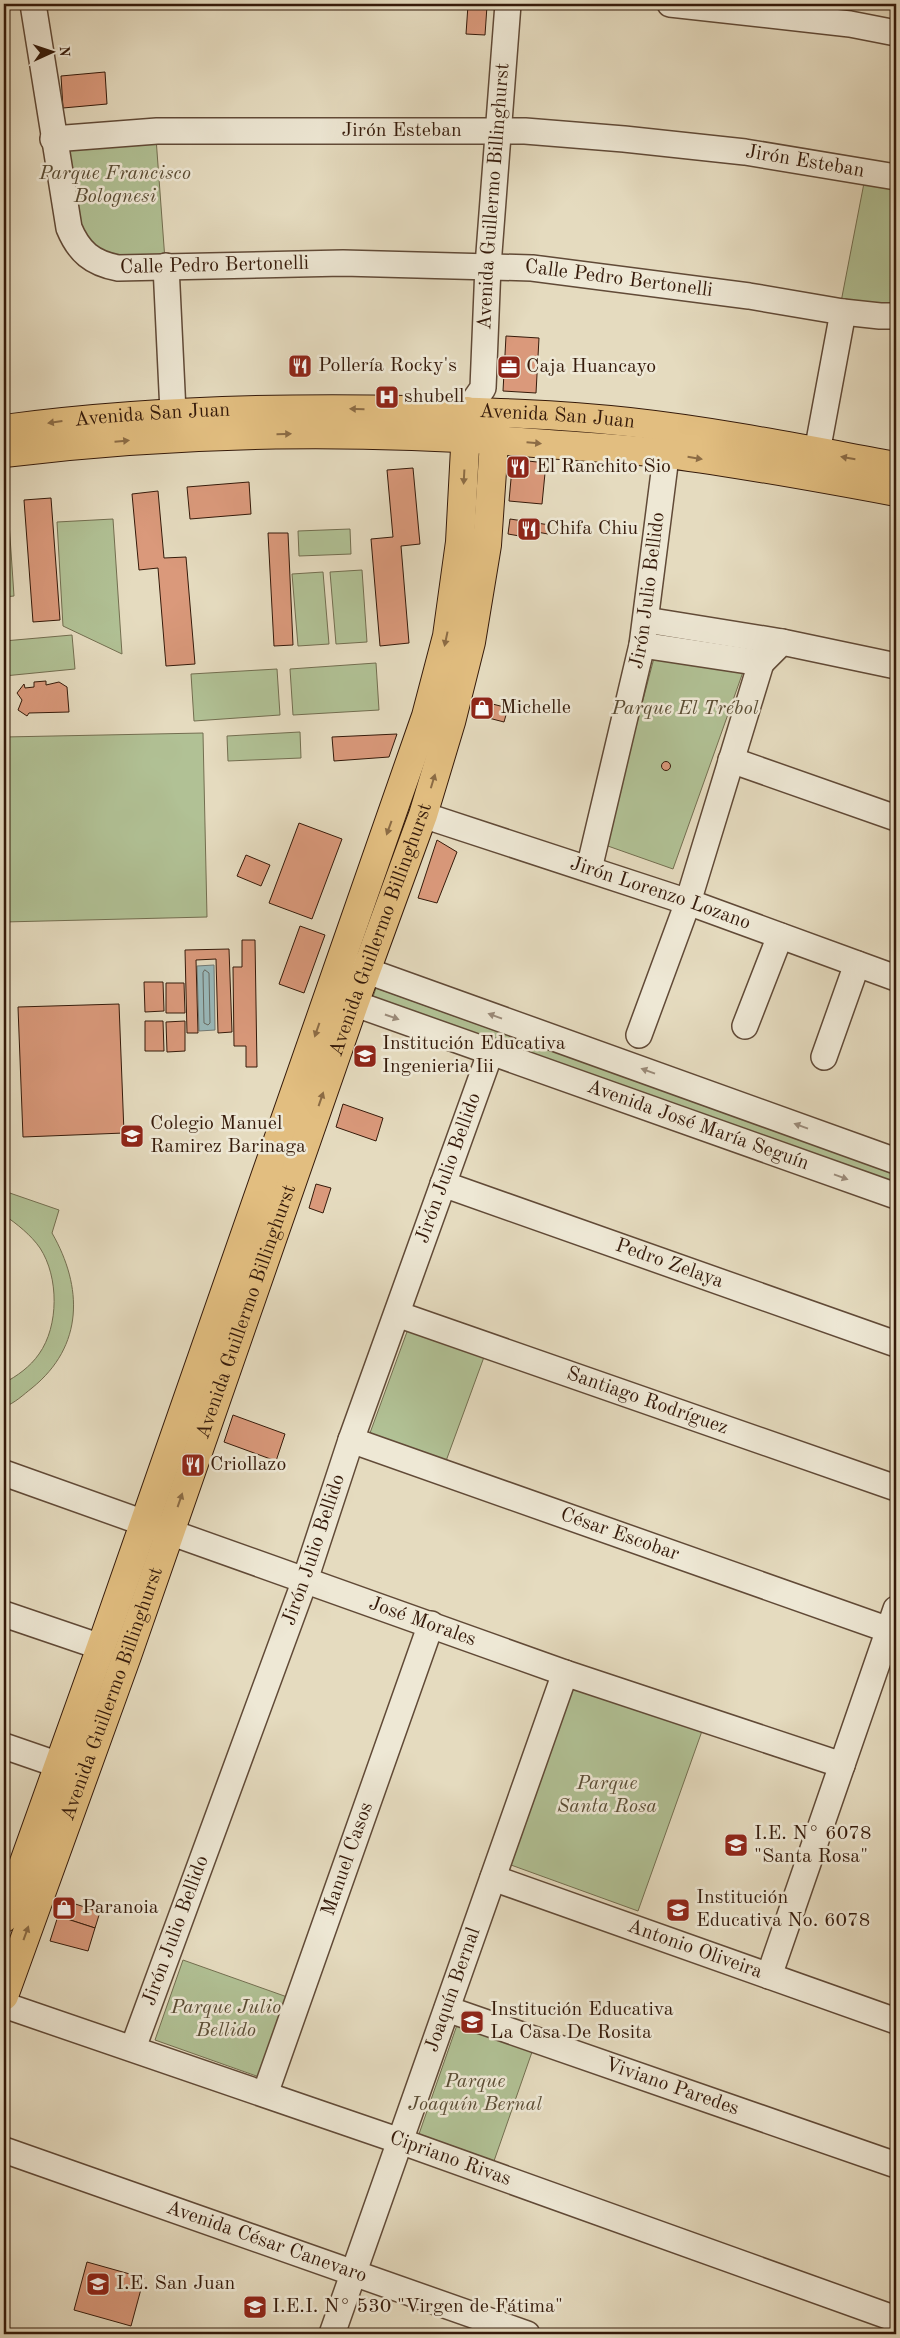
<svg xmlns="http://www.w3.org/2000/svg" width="900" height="2338" viewBox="0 0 900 2338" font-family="'Old Standard TT',serif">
  <rect width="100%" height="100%" fill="#e5dbbf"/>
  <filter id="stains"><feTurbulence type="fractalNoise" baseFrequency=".004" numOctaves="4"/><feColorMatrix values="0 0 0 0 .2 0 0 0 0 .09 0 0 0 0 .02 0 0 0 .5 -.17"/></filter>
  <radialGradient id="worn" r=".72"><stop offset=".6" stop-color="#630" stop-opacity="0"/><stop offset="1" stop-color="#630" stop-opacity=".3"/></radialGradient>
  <g fill="#b1c195" stroke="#736e50">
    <path d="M 156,138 L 165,260 L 117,262 L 84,242 L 64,145 Z"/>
    <path d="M 864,183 L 896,190 L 896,310 L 841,302 Z"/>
    <path d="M 113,519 L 122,654 L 63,626 L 57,522 Z"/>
    <path d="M 4,522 L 9,522 L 14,596 L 4,597 Z"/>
    <path d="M 350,529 L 351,554 L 299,556 L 298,531 Z"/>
    <path d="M 362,570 L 367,642 L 336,644 L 330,572 Z"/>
    <path d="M 323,572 L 329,644 L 298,646 L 292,574 Z"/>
    <path d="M 72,635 L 75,669 L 4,676 L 4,641 Z"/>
    <path d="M 654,658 L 743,672 L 673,869 L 605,845 Z"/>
    <path d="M 376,663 L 379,710 L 293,715 L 290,669 Z"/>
    <path d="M 277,669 L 280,715 L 194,721 L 191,674 Z"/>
    <path d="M 300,732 L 301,758 L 228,761 L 227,736 Z"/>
    <path d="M 203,733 L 207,917 L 4,922 L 4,737 Z"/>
    <path d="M 376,988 L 896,1174 L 896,1189 L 372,1000 Z"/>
    <path d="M 4,1191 L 59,1210 L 52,1233 C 83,1287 84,1346 32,1388 C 23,1395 15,1403 4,1407 L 4,1383 C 17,1376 30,1367 39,1354 C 59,1326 59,1277 40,1248 C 31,1235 17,1224 4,1215 Z"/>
    <path d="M 408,1329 L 484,1357 L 446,1461 L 370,1433 Z"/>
    <path d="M 574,1685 L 702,1731 L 638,1911 L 511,1865 Z"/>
    <path d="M 183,1960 L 290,1998 L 262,2078 L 155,2040 Z"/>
    <path d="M 457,2025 L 532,2052 L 494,2161 L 419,2134 Z"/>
  </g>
  <path fill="#99b9bb" stroke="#717974" d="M 214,965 L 215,1030 L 199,1031 L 197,966 Z"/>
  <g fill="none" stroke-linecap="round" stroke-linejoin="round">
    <path stroke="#676a62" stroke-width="1" d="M 205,970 L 209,973 L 210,1023 L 208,1025 L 204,1023 L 203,973 Z"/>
  </g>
  <g fill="#da997b" stroke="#351a0a">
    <path d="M 468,5 L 487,6 L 485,35 L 466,34 Z"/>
    <path d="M 105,72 L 107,104 L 63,108 L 61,76 Z"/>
    <path d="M 506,336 L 539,338 L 536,393 L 503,391 Z"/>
    <path d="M 519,460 L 546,463 L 542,504 L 509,501 L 512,468 Z"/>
    <path d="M 413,468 L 420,544 L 401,546 L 409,643 L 380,646 L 371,539 L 393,537 L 387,470 Z"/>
    <path d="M 249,482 L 251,514 L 190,519 L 187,487 Z"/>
    <path d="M 158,491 L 164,558 L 186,557 L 195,664 L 166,666 L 158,568 L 139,570 L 132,494 Z"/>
    <path d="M 51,498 L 60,620 L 33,622 L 24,500 Z"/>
    <path d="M 510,519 L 550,525 L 548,534 L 537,532 L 537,539 L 508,534 Z"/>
    <path d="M 268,533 L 288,533 L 293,645 L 274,646 Z"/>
    <path d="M 46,681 L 46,685 L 59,682 L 67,687 L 69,712 L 29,713 L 27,716 L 18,710 L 22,700 L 17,693 L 24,684 L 25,688 L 34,687 L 34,682 Z"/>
    <path d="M 481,701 L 508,708 L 504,722 L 477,715 Z"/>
    <path d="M 397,734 L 389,757 L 334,761 L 332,737 Z"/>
    <circle cx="666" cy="766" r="4.5"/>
    <path d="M 299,823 L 342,839 L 312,919 L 269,903 Z"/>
    <path d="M 437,840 L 457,852 L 437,903 L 418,898 Z"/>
    <path d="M 246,855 L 270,865 L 261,886 L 237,876 Z"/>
    <path d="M 300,926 L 325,935 L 304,993 L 279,984 Z"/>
    <path d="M 242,940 L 255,940 L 257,1067 L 246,1067 L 246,1046 L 234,1046 L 233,967 L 242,967 Z"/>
    <path d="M 229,949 L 232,1032 L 218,1033 L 216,959 L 196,960 L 198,1033 L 187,1033 L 185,950 Z"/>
    <path d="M 144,982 L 163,982 L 164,1011 L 145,1012 Z"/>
    <path d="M 166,983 L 184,983 L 185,1013 L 166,1013 Z"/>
    <path d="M 119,1004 L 124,1133 L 23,1137 L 18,1007 Z"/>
    <path d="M 145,1021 L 163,1021 L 164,1051 L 145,1051 Z"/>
    <path d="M 185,1021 L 185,1051 L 167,1052 L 166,1022 Z"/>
    <path d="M 343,1104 L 383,1118 L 376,1141 L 336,1127 Z"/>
    <path d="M 316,1184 L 331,1188 L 323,1213 L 309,1208 Z"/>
    <path d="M 233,1415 L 285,1434 L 276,1461 L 224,1442 Z"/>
    <path d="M 63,1900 L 100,1912 L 95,1928 L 58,1916 Z"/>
    <path d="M 58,1916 L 95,1928 L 88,1951 L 50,1941 Z"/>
    <path d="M 87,2262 L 144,2278 L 131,2326 L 74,2310 Z"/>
  </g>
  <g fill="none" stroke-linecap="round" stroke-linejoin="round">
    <g stroke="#614a37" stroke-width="28">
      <g id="minor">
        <path id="s1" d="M 33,4 L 69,228 C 79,252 92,263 118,268 L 343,263 L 532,268 L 749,296 L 843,312 L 880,316 L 896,316"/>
        <path d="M 670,4 L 850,24 L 896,33"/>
        <path id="s2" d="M 53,139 L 157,131 L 525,131 L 624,139 L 745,152 L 896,177"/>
        <path d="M 166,266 L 173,412"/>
        <path id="s3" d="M 467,411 L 483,388 L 488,266 L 508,4"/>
        <path d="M 817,452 L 843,312"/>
        <path d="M 646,620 L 782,642"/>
        <path d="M 642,645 L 761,663 L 782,642 L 896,666"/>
        <path d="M 731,760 L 896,818"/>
        <path id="s4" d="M 423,815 L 688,902 L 896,978"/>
        <path id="s5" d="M 589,869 L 642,645 L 669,433"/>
        <path d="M 348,964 L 896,1161"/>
        <path id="s6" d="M 336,997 L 896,1196"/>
        <path d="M 745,1026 L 780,936"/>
        <path d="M 639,1035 L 688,902 L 761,663"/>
        <path d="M 824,1057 L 857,964"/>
        <path id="s7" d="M 443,1184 L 896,1344"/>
        <path id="s8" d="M 397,1314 L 896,1488"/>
        <path id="s9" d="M 351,1440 L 889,1630"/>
        <path id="s10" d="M 4,1473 L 565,1673 L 842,1765"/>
        <path d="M 4,1614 L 101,1647"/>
        <path d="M 4,1746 L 59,1765"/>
        <path id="s11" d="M 493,1878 L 896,2021"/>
        <path d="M 769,1976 L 896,1609"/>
        <path id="s12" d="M 4,2005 L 400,2141 L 896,2319"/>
        <path id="s13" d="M 447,2009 L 896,2165"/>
        <path id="s14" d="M 133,2048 L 305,1580 L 351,1440 L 491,1051"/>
        <path id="s15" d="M 265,2094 L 431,1624"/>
        <path id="s16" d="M 4,2150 L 527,2334"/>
        <path id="s17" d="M 332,2334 L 565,1673"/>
      </g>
    </g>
    <g stroke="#351a0a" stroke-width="30">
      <g id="major">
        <path id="s18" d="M 4,429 C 138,411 273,407 409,410 C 482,412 556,414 629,422 C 719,432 808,450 896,466"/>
        <path d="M 4,453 C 188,431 363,429 548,444 C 588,447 629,449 669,454 C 745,464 821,478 896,492"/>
        <path d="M 4,1918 L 101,1647 L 426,716 L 447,636 L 460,542 L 467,411"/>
        <path id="s19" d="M 4,1996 L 127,1656 L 354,1004 L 423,815 L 451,722 L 471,642 L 487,545 L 496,413"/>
      </g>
    </g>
    <use href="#minor" stroke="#eee8d5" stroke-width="25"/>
    <use href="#major" stroke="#e2be80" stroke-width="28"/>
  </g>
  <defs><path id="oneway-solid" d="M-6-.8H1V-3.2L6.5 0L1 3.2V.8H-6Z" transform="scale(1.25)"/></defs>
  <g fill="#8c6c45">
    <use href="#oneway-solid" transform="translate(357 409) rotate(-179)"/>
    <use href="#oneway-solid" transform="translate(55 422) rotate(172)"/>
    <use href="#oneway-solid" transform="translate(284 434) rotate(-1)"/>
    <use href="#oneway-solid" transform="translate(122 441) rotate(-5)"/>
    <use href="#oneway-solid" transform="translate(534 443) rotate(5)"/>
    <use href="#oneway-solid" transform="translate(695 458) rotate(9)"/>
    <use href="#oneway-solid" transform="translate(848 458) rotate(-170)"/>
    <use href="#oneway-solid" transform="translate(464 477) rotate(93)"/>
    <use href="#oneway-solid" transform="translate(446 639) rotate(102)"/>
    <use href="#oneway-solid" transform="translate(433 781) rotate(-73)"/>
    <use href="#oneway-solid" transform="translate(389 828) rotate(110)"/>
    <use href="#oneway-solid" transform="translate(317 1030) rotate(109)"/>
    <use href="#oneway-solid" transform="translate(321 1099) rotate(-71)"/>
    <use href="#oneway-solid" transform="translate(180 1500) rotate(-71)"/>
    <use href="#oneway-solid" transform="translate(26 1933) rotate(-70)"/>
  </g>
  <g fill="#9b8b7a">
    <use href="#oneway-solid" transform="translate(495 1016) rotate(-160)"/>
    <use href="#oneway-solid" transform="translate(392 1017) rotate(19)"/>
    <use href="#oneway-solid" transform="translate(648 1071) rotate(-160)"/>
    <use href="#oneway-solid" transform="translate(801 1126) rotate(-160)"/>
    <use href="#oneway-solid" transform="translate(841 1177) rotate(20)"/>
  </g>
  <defs>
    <g id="restaurant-square" transform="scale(1.25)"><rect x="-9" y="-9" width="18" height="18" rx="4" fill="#8f2418" stroke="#eee8d5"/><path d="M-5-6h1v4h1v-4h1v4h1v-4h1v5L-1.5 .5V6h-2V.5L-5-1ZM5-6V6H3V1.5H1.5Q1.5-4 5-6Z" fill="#fff"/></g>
    <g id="office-square" transform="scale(1.25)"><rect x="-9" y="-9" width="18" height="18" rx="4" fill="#8f2418" stroke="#eee8d5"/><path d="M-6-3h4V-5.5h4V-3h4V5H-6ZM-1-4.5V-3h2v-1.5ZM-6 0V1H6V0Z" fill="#fff"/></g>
    <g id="hospital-square" transform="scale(1.25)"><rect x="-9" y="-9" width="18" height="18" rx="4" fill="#8f2418" stroke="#eee8d5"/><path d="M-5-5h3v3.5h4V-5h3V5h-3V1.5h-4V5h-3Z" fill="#fff"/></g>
    <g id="shop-square" transform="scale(1.25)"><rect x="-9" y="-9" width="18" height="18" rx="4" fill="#8f2418" stroke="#eee8d5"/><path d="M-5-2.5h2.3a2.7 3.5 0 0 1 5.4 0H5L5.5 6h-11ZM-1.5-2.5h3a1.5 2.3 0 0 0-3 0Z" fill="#fff"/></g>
    <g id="school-square" transform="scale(1.25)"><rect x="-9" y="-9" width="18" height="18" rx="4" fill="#8f2418" stroke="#eee8d5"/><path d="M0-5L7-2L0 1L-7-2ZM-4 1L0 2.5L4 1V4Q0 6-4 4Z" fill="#fff"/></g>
  </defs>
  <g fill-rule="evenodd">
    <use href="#restaurant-square" x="300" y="366"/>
    <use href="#office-square" x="509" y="367"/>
    <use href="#hospital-square" x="387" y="397"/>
    <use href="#restaurant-square" x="518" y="467"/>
    <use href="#restaurant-square" x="529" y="529"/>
    <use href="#shop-square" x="482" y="708"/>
    <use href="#school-square" x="365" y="1056"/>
    <use href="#school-square" x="132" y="1136"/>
    <use href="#restaurant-square" x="193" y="1465"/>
    <use href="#school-square" x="736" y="1845"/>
    <use href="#shop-square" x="64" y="1908"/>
    <use href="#school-square" x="678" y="1910"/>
    <use href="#school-square" x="472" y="2022"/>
    <use href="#school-square" x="98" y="2284"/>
    <use href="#school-square" x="255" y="2307"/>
  </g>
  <g text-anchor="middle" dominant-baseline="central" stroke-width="5" stroke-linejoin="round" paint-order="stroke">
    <g font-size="20" fill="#351a0a" stroke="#eee8d5">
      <text stroke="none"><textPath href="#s2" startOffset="349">Jirón Esteban</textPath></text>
      <text stroke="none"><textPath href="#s2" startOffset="754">Jirón Esteban</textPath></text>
      <text stroke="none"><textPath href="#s3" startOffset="220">Avenida Guillermo Billinghurst</textPath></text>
      <text stroke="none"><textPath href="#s1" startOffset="390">Calle Pedro Bertonelli</textPath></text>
      <text stroke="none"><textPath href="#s1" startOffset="795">Calle Pedro Bertonelli</textPath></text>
      <text stroke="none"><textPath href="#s18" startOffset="149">Avenida San Juan</textPath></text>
      <text stroke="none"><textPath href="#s18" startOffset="554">Avenida San Juan</textPath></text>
      <text stroke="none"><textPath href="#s5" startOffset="285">Jirón Julio Bellido</textPath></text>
      <text stroke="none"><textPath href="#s4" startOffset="250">Jirón Lorenzo Lozano</textPath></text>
      <text stroke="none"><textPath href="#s19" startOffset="1131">Avenida Guillermo Billinghurst</textPath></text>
      <text stroke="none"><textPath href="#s6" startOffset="384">Avenida José María Seguín</textPath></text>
      <text stroke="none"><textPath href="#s14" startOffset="935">Jirón Julio Bellido</textPath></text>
      <text stroke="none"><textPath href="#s7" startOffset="240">Pedro Zelaya</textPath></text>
      <text stroke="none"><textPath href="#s19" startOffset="726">Avenida Guillermo Billinghurst</textPath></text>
      <text stroke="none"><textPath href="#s8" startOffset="265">Santiago Rodríguez</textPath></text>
      <text stroke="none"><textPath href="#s9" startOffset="285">César Escobar</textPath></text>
      <text stroke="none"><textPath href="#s14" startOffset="530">Jirón Julio Bellido</textPath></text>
      <text stroke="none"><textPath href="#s10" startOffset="444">José Morales</textPath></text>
      <text stroke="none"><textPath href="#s19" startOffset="321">Avenida Guillermo Billinghurst</textPath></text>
      <text stroke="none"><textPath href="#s15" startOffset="249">Manuel Casos</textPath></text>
      <text stroke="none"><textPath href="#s14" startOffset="125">Jirón Julio Bellido</textPath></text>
      <text stroke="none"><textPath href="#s11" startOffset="214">Antonio Oliveira</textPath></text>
      <text stroke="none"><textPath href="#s17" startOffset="365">Joaquín Bernal</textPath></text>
      <text stroke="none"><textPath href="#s13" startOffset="238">Viviano Paredes</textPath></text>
      <text stroke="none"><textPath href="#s12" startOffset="472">Cipriano Rivas</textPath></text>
      <text stroke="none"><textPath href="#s16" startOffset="278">Avenida César Canevaro</textPath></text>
    </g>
    <g font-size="20" font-style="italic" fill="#5a4c34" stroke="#eee8d5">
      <text x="115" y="174">Parque Francisco<tspan x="115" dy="23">Bolognesi</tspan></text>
      <text x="685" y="709">Parque El Trébol</text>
      <text x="607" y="1784">Parque<tspan x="607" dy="23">Santa Rosa</tspan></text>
      <text x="226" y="2008">Parque Julio<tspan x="226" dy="23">Bellido</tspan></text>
      <text x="475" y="2082">Parque<tspan x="475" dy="23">Joaquín Bernal</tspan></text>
    </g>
    <g font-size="20" fill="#351a0a" stroke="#eee8d5" text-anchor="start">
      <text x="318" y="366">Pollería Rocky's</text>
      <text x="526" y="367">Caja Huancayo</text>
      <text x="404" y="397">shubell</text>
      <text x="536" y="467">El Ranchito Sio</text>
      <text x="546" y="529">Chifa Chiu</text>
      <text x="500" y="708">Michelle</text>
      <text x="382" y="1044">Institución Educativa<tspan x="382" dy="23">Ingenieria Iii</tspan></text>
      <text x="150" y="1124">Colegio Manuel<tspan x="150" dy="23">Ramirez Barinaga</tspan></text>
      <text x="210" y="1465">Criollazo</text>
      <text x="754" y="1834">I.E. N° 6078<tspan x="754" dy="23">"Santa Rosa"</tspan></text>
      <text x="696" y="1898">Institución<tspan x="696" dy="23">Educativa No. 6078</tspan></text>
      <text x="82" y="1908">Paranoia</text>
      <text x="490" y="2010">Institución Educativa<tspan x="490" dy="23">La Casa De Rosita</tspan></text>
      <text x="116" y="2284">I.E. San Juan</text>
      <text x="272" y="2307">I.E.I. N° 530 "Virgen de Fátima"</text>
    </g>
  </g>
  <rect width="900" height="2338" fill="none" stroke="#e5dbbf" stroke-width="20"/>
  <rect x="5" y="5" width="890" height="2328" fill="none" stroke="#351a0a" stroke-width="2.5"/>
  <rect x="10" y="10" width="880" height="2318" fill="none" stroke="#351a0a"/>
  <g transform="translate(52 52) rotate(87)" stroke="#eee8d5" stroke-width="4" paint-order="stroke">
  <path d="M0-4L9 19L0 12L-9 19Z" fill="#351a0a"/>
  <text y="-8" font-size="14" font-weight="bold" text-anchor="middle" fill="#351a0a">N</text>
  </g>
  <rect width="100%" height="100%" filter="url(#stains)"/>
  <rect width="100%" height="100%" fill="url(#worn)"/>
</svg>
